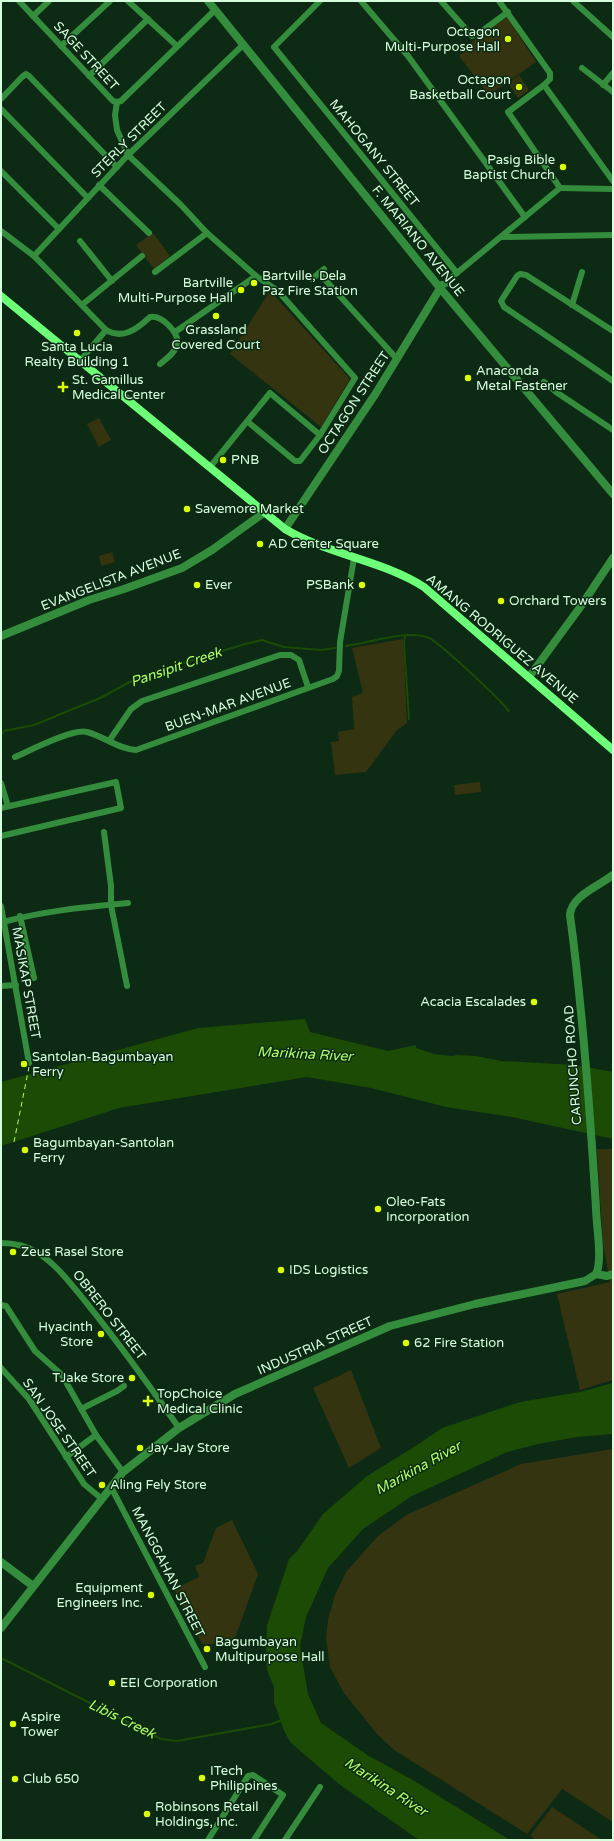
<svg xmlns="http://www.w3.org/2000/svg" width="614" height="1841" viewBox="0 0 614 1841" font-family="'Varela Round',sans-serif">
  <rect width="100%" height="100%" fill="#0d2a14"/>
  <g fill="#343410">
    <path d="M 507,17 L 536,62 L 489,95 L 459,56 L 472,46 L 471,42 Z"/>
    <path d="M 519,75 L 529,90 L 518,98 L 508,83 Z"/>
    <path d="M 153,233 L 170,256 L 154,269 L 136,245 Z"/>
    <path d="M 270,291 L 350,379 L 321,427 L 230,354 Z"/>
    <path d="M 99,418 L 111,440 L 99,447 L 87,424 Z"/>
    <path d="M 112,552 L 115,562 L 101,566 L 99,556 Z"/>
    <path d="M 403,639 L 407,723 L 397,730 L 366,772 L 335,775 L 331,742 L 339,741 L 338,732 L 354,729 L 352,697 L 363,693 L 352,648 Z"/>
    <path d="M 480,782 L 481,792 L 455,795 L 454,785 Z"/>
    <path d="M 597,1149 L 613,1149 L 613,1380 L 580,1390 L 557,1294 L 610,1282 L 603,1245 Z"/>
    <path d="M 351,1370 L 381,1448 L 349,1468 L 313,1388 Z"/>
    <path d="M 613,1449 L 613,1822 L 562,1789 L 527,1834 L 394,1750 L 377,1734 L 344,1693 L 330,1667 L 326,1638 L 328,1620 L 335,1595 L 346,1572 L 377,1537 L 406,1515 L 521,1464 Z"/>
    <path d="M 232,1520 L 258,1574 L 233,1644 L 202,1644 L 174,1589 L 199,1577 L 195,1566 L 203,1563 L 216,1528 Z"/>
    <path d="M 552,1807 L 602,1840 L 536,1840 L 530,1836 Z"/>
  </g>
  <g fill="#1b4b05">
    <path d="M 305,1019 L 310,1032 L 388,1051 L 416,1045 L 416,1048 L 434,1054 L 452,1056 L 457,1055 L 476,1056 L 501,1061 L 576,1065 L 613,1072 L 613,1139 L 512,1117 L 446,1107 L 371,1088 L 307,1077 L 119,1108 L 1,1146 L 1,1082 L 198,1028 Z"/>
    <path d="M 613,1383 L 613,1434 L 577,1437 L 538,1444 L 507,1452 L 412,1496 L 363,1529 L 328,1568 L 306,1617 L 300,1646 L 308,1694 L 321,1723 L 369,1756 L 411,1779 L 510,1840 L 419,1840 L 339,1784 L 291,1743 L 284,1731 L 274,1702 L 274,1687 L 267,1670 L 266,1657 L 267,1625 L 289,1559 L 298,1550 L 323,1514 L 367,1476 L 414,1447 L 442,1428 L 520,1402 L 580,1392 Z"/>
  </g>
  <g fill="none" stroke-linecap="round" stroke-linejoin="round">
    <g stroke="#1b4b05" stroke-width="2">
      <path d="M 405,636 L 404,644 L 409,719"/>
      <path d="M 346,646 C 370,643 403,630 427,637 C 439,641 499,699 509,711"/>
      <path d="M 1,735 L 4,731 L 34,725 L 100,698 L 141,676 L 245,644 L 262,640 L 284,647 L 321,650 L 335,648"/>
      <path d="M 1,1658 L 161,1739 L 177,1741 L 272,1724 L 282,1720"/>
    </g>
    <path stroke="#b0ff64" stroke-width="1" stroke-dasharray="5 4" stroke-linecap="butt" d="M 14,1142 L 29,1067"/>
    <g stroke="#348d3c" stroke-width="6">
      <path d="M 19,1 L 113,101 L 117,102"/>
      <path d="M 128,1 L 177,46"/>
      <path d="M 320,1 L 274,47 L 457,273"/>
      <path d="M 361,1 L 408,56 L 525,217"/>
      <path d="M 441,1 L 472,36 L 478,34 L 508,12"/>
      <path d="M 499,1 L 550,73 L 550,79 L 544,85 L 508,112 L 560,188"/>
      <path d="M 573,1 L 613,37"/>
      <path d="M 33,16 L 49,1"/>
      <path d="M 61,46 L 110,1"/>
      <path d="M 582,68 L 613,92"/>
      <path d="M 89,76 L 148,19"/>
      <path d="M 544,85 L 613,181"/>
      <path d="M 603,85 L 613,73"/>
      <path d="M 1,99 L 22,77 L 26,74 L 29,76 L 117,167"/>
      <path d="M 117,102 L 115,115 L 117,130 L 128,155 L 181,205 L 207,233 L 256,276 L 278,291 L 355,378 L 320,435 L 300,461 L 295,461 L 248,422"/>
      <path d="M 117,102 L 121,101 L 215,10"/>
      <path d="M 1,109 L 88,198"/>
      <path d="M 1,171 L 59,229"/>
      <path d="M 99,185 L 149,233"/>
      <path d="M 560,188 L 613,189"/>
      <path d="M 1,231 L 34,256 L 106,330 C 123,340 137,329 150,317 C 162,315 180,333 177,345 C 175,353 166,359 160,364"/>
      <path d="M 502,237 L 613,235"/>
      <path d="M 80,241 L 112,281"/>
      <path d="M 34,256 L 128,155 L 244,44"/>
      <path d="M 155,272 L 207,233"/>
      <path d="M 319,273 L 397,359"/>
      <path d="M 312,279 L 324,269"/>
      <path d="M 442,285 L 449,283 L 452,277 L 560,188"/>
      <path d="M 83,304 L 142,256"/>
      <path d="M 572,305 L 582,272"/>
      <path d="M 613,331 L 526,275 L 520,274 L 517,276 L 501,301 L 504,307 L 613,381"/>
      <path d="M 175,332 L 256,276"/>
      <path d="M 80,361 L 106,330"/>
      <path d="M 544,382 L 556,392 L 613,430"/>
      <path d="M 210,467 L 270,393 L 320,435"/>
      <path d="M 109,741 L 131,709 L 142,701 L 280,655 L 291,655 L 299,660 L 308,687"/>
      <path d="M 15,757 C 29,751 73,728 87,732 C 105,737 118,749 136,750 L 333,679 L 337,676 L 339,671 L 340,642 L 354,558"/>
      <path d="M 1,783 L 8,806"/>
      <path d="M 1,808 L 116,782 L 121,808 L 1,836"/>
      <path d="M 104,832 L 111,886 L 111,905 L 127,986"/>
      <path d="M 1,906 L 29,1063"/>
      <path d="M 20,916 L 34,978"/>
      <path d="M 3,922 C 44,911 85,907 128,903"/>
      <path d="M 1,986 L 16,985"/>
      <path d="M 1,1243 C 14,1243 27,1246 38,1253 C 57,1265 71,1284 85,1301 C 118,1342 149,1385 179,1428"/>
      <path d="M 1,1305 L 6,1306 L 35,1351 L 62,1375 L 96,1435 L 123,1472"/>
      <path d="M 1,1368 L 29,1399 L 84,1484 L 102,1499"/>
      <path d="M 81,1409 L 117,1391 L 124,1386"/>
      <path d="M 66,1457 L 96,1435"/>
      <path d="M 111,1487 L 205,1667"/>
      <path d="M 208,1840 L 248,1776 L 253,1775 L 283,1795 L 254,1840"/>
      <path d="M 285,1840 L 320,1787"/>
    </g>
    <g stroke="#348d3c" stroke-width="8">
      <path d="M 208,1 L 440,288 L 613,494"/>
      <path d="M 285,529 L 376,393 L 442,285"/>
      <path d="M 1,636 L 89,600 L 124,589 L 182,568 L 212,550 L 265,512"/>
      <path d="M 529,677 L 581,606 L 613,558"/>
      <path d="M 596,1274 L 607,1276 L 613,1274"/>
      <path d="M 1,1562 L 33,1586"/>
      <path d="M 1,1628 L 123,1472 L 179,1428 L 235,1394 L 390,1326 L 475,1304 L 585,1281 L 596,1274 C 603,1260 596,1224 596,1208 C 590,1110 583,1012 570,915 C 571,896 599,886 613,875"/>
    </g>
    <path stroke="#6dff78" stroke-width="8" d="M 1,296 L 285,529 C 329,555 382,560 424,587 L 613,750"/>
  </g>
  <g fill="#daff02" stroke="#0d2a14" stroke-width="1.5">
    <circle cx="508" cy="39" r="4"/>
    <circle cx="519" cy="87" r="4"/>
    <circle cx="563" cy="167" r="4"/>
    <circle cx="254" cy="283" r="4"/>
    <circle cx="241" cy="290" r="4"/>
    <circle cx="216" cy="316" r="4"/>
    <circle cx="77" cy="333" r="4"/>
    <circle cx="468" cy="378" r="4"/>
    <path d="M61 381h4v4h4v4h-4v4h-4v-4h-4v-4h4z"/>
    <circle cx="223" cy="460" r="4"/>
    <circle cx="187" cy="509" r="4"/>
    <circle cx="260" cy="544" r="4"/>
    <circle cx="197" cy="585" r="4"/>
    <circle cx="362" cy="585" r="4"/>
    <circle cx="501" cy="601" r="4"/>
    <circle cx="534" cy="1002" r="4"/>
    <circle cx="24" cy="1064" r="4"/>
    <circle cx="25" cy="1150" r="4"/>
    <circle cx="378" cy="1209" r="4"/>
    <circle cx="13" cy="1252" r="4"/>
    <circle cx="281" cy="1270" r="4"/>
    <circle cx="101" cy="1334" r="4"/>
    <circle cx="406" cy="1343" r="4"/>
    <circle cx="132" cy="1378" r="4"/>
    <path d="M146 1395h4v4h4v4h-4v4h-4v-4h-4v-4h4z"/>
    <circle cx="140" cy="1448" r="4"/>
    <circle cx="102" cy="1485" r="4"/>
    <circle cx="151" cy="1595" r="4"/>
    <circle cx="207" cy="1649" r="4"/>
    <circle cx="112" cy="1683" r="4"/>
    <circle cx="13" cy="1724" r="4"/>
    <circle cx="202" cy="1778" r="4"/>
    <circle cx="15" cy="1779" r="4"/>
    <circle cx="147" cy="1814" r="4"/>
  </g>
  <g text-anchor="middle" dominant-baseline="central" stroke-width="3" stroke-linejoin="round" paint-order="stroke">
    <g font-size="13" fill="#d6ffdd" stroke="#0d2a14" text-anchor="start">
      <text x="500" y="32" text-anchor="end">Octagon<tspan x="500" dy="15">Multi-Purpose Hall</tspan></text>
      <text x="511" y="80" text-anchor="end">Octagon<tspan x="511" dy="15">Basketball Court</tspan></text>
      <text x="555" y="160" text-anchor="end">Pasig Bible<tspan x="555" dy="15">Baptist Church</tspan></text>
      <text x="262" y="276">Bartville, Dela<tspan x="262" dy="15">Paz Fire Station</tspan></text>
      <text x="233" y="283" text-anchor="end">Bartville<tspan x="233" dy="15">Multi-Purpose Hall</tspan></text>
      <text x="216" y="330" text-anchor="middle">Grassland<tspan x="216" dy="15">Covered Court</tspan></text>
      <text x="77" y="347" text-anchor="middle">Santa Lucia<tspan x="77" dy="15">Realty Building 1</tspan></text>
      <text x="476" y="371">Anaconda<tspan x="476" dy="15">Metal Fastener</tspan></text>
      <text x="72" y="380">St. Camillus<tspan x="72" dy="15">Medical Center</tspan></text>
      <text x="231" y="460">PNB</text>
      <text x="195" y="509">Savemore Market</text>
      <text x="268" y="544">AD Center Square</text>
      <text x="205" y="585">Ever</text>
      <text x="354" y="585" text-anchor="end">PSBank</text>
      <text x="509" y="601">Orchard Towers</text>
      <text x="526" y="1002" text-anchor="end">Acacia Escalades</text>
      <text x="32" y="1057">Santolan-Bagumbayan<tspan x="32" dy="15">Ferry</tspan></text>
      <text x="33" y="1143">Bagumbayan-Santolan<tspan x="33" dy="15">Ferry</tspan></text>
      <text x="386" y="1202">Oleo-Fats<tspan x="386" dy="15">Incorporation</tspan></text>
      <text x="21" y="1252">Zeus Rasel Store</text>
      <text x="289" y="1270">IDS Logistics</text>
      <text x="93" y="1327" text-anchor="end">Hyacinth<tspan x="93" dy="15">Store</tspan></text>
      <text x="414" y="1343">62 Fire Station</text>
      <text x="124" y="1378" text-anchor="end">TJake Store</text>
      <text x="157" y="1394">TopChoice<tspan x="157" dy="15">Medical Clinic</tspan></text>
      <text x="148" y="1448">Jay-Jay Store</text>
      <text x="110" y="1485">Aling Fely Store</text>
      <text x="143" y="1588" text-anchor="end">Equipment<tspan x="143" dy="15">Engineers Inc.</tspan></text>
      <text x="215" y="1642">Bagumbayan<tspan x="215" dy="15">Multipurpose Hall</tspan></text>
      <text x="120" y="1683">EEI Corporation</text>
      <text x="21" y="1717">Aspire<tspan x="21" dy="15">Tower</tspan></text>
      <text x="210" y="1771">ITech<tspan x="210" dy="15">Philippines</tspan></text>
      <text x="23" y="1779">Club 650</text>
      <text x="155" y="1807">Robinsons Retail<tspan x="155" dy="15">Holdings, Inc.</tspan></text>
    </g>
    <g font-size="13" fill="#d6ffdd" stroke="#0d2a14">
      <text transform="translate(86 56) rotate(47)">SAGE STREET</text>
      <text transform="translate(129 140) rotate(-45)">STERLY STREET</text>
      <text transform="translate(374 153) rotate(51)">MAHOGANY STREET</text>
      <text transform="translate(418 241) rotate(51)">F. MARIANO AVENUE</text>
      <text transform="translate(354 403) rotate(-57)">OCTAGON STREET</text>
      <text transform="translate(111 580) rotate(-21)">EVANGELISTA AVENUE</text>
      <text transform="translate(502 639) rotate(40)">AMANG RODRIGUEZ AVENUE</text>
      <text transform="translate(228 705) rotate(-20)">BUEN-MAR AVENUE</text>
      <text transform="translate(26 983) rotate(80)">MASIKAP STREET</text>
      <text transform="translate(573 1065) rotate(-94)">CARUNCHO ROAD</text>
      <text transform="translate(109 1315) rotate(52)">OBRERO STREET</text>
      <text transform="translate(315 1346) rotate(-24)">INDUSTRIA STREET</text>
      <text transform="translate(59 1428) rotate(55)">SAN JOSE STREET</text>
      <text transform="translate(168 1572) rotate(63)">MANGGAHAN STREET</text>
    </g>
    <g font-size="14" font-style="italic" fill="#b0ff64" stroke="#0d2a14">
      <text transform="translate(176 667) rotate(-19)">Pansipit Creek</text>
      <text transform="translate(305 1054) rotate(3)">Marikina River</text>
      <text transform="translate(418 1468) rotate(-29)">Marikina River</text>
      <text transform="translate(122 1719) rotate(26)">Libis Creek</text>
      <text transform="translate(386 1787) rotate(33)">Marikina River</text>
    </g>
  </g>
  <rect width="614" height="1841" fill="none" stroke="#d6ffdd" stroke-width="4"/>
</svg>
